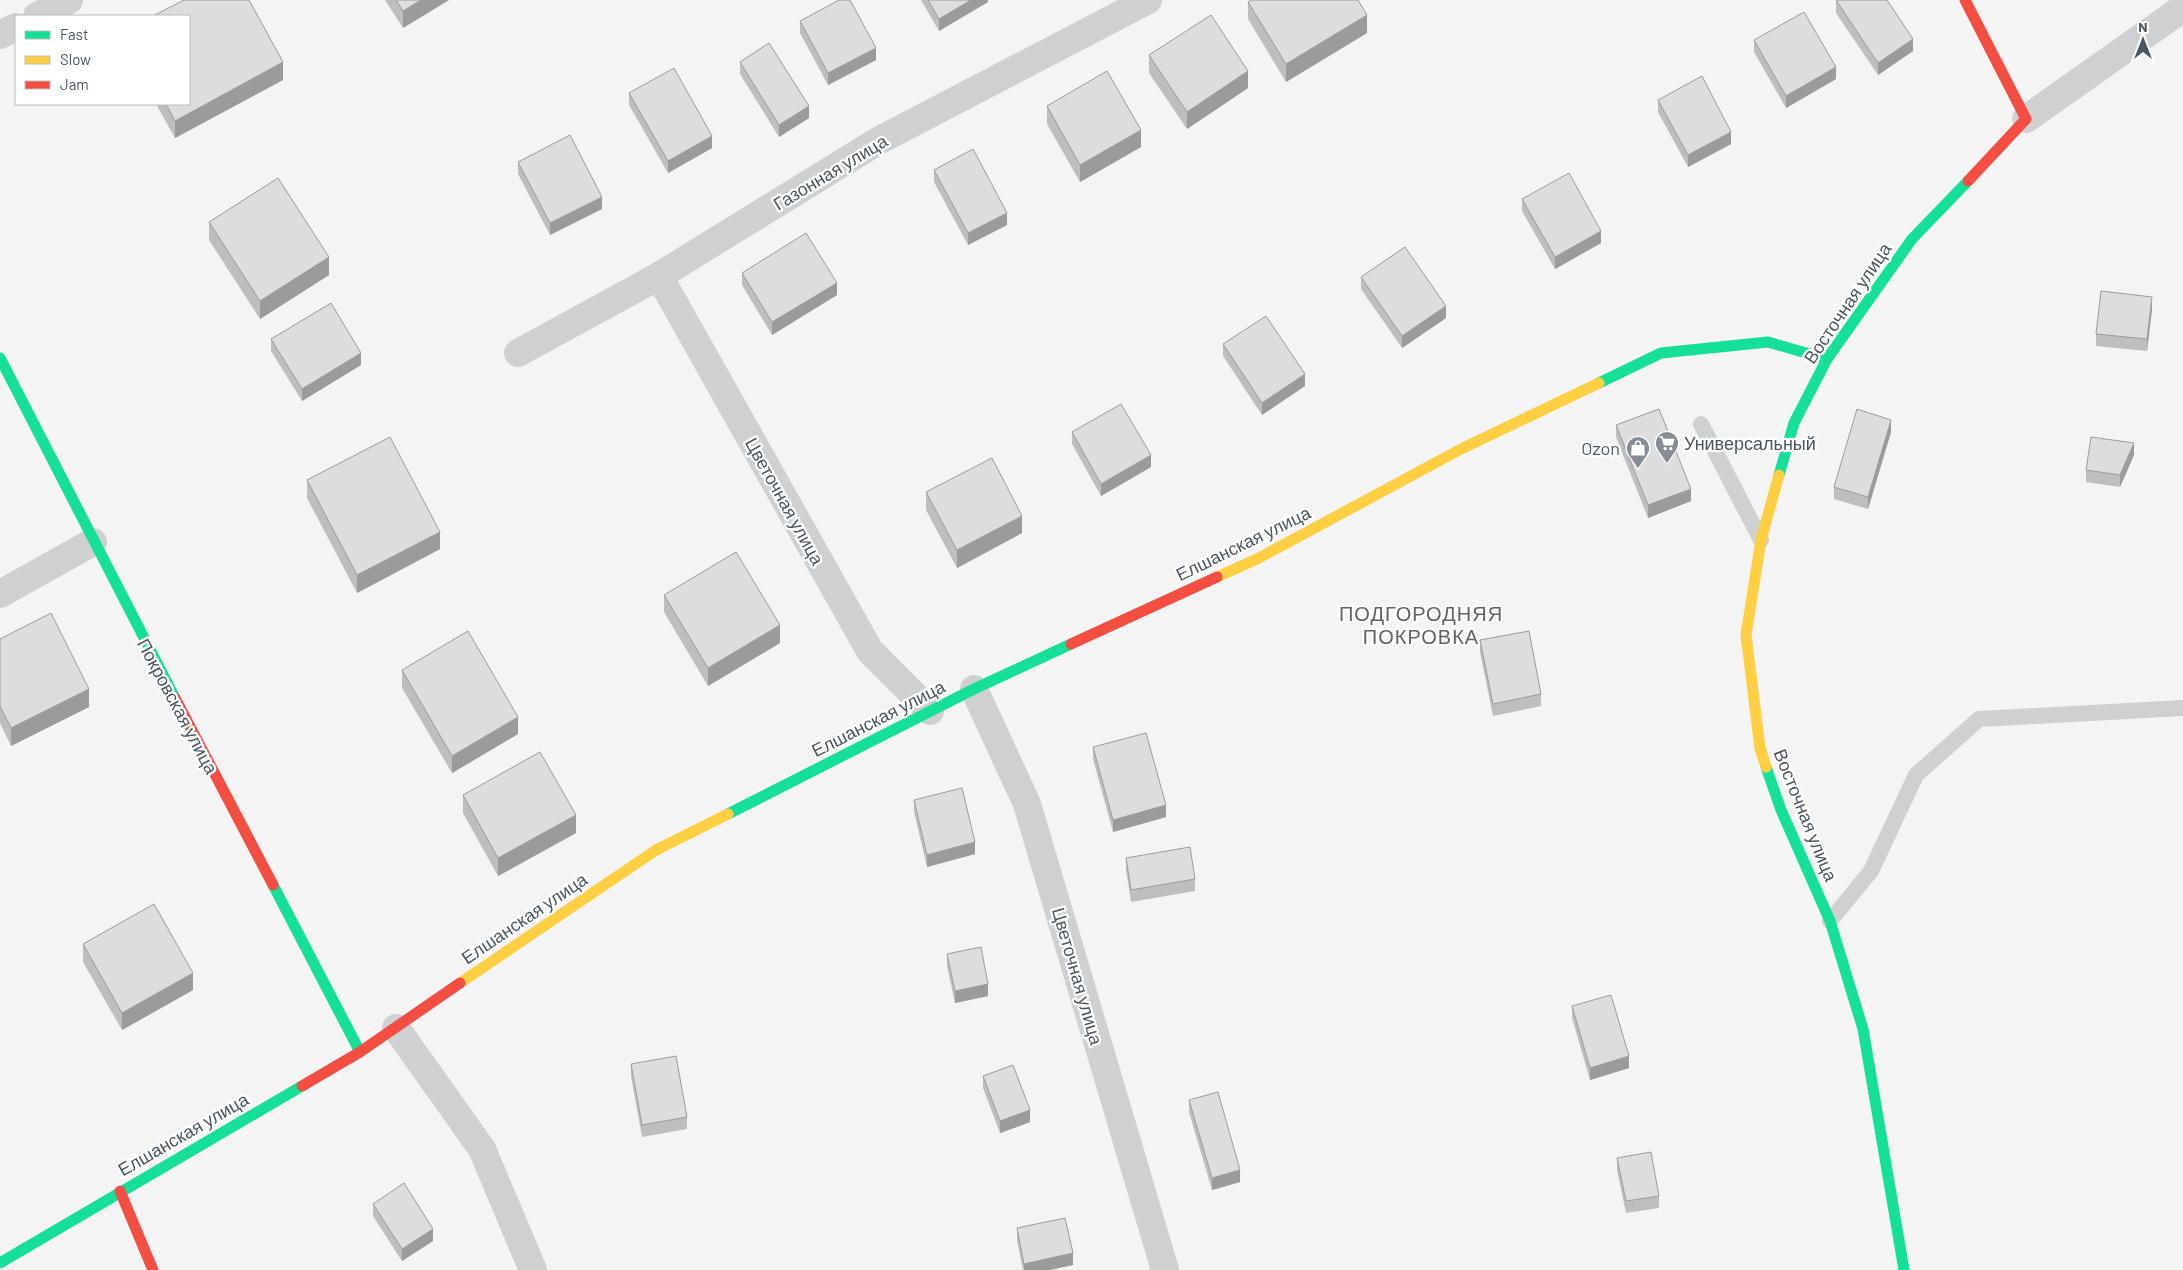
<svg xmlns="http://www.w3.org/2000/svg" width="2183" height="1270" viewBox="0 0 2183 1270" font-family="Barlow,sans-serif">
  <rect width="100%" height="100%" fill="#f4f4f4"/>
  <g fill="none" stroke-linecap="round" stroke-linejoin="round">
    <g stroke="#ced0d2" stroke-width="16">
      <path d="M 1701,424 L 1761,540"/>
      <path d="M 1830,921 L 1871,871 L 1916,775 L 1979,719 L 2183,708"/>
    </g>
    <g stroke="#ced0d2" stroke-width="28">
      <path d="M 37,16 L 69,0"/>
      <path d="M 0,35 L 16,27"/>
      <path d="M 2026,119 L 2183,8"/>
      <path d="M 659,276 L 870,651 L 930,711"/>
      <path d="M 518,353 L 659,276 L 878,141 L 1148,0"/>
      <path d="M 0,594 L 93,542"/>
      <path d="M 974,689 L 1027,804 L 1165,1270"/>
      <path d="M 396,1028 L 482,1149 L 533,1270"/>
    </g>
    <g stroke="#16e098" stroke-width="11">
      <path d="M 0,358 L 175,698"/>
      <path d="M 1599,383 L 1661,353 L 1768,342 L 1827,359"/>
      <path d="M 1779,475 L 1794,423 L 1827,359 L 1912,239 L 1968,181"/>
      <path d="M 1766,767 L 1781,810 L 1830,921 L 1863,1029 L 1904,1270"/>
      <path d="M 728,814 L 974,689 L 1071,644"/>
      <path d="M 273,885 L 360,1052"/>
      <path d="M 0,1263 L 302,1086"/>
    </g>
    <g stroke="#ffcf43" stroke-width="11">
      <path d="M 1217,577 L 1259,558 L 1461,449 L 1599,383"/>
      <path d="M 1766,767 L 1760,748 L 1746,635 L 1761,540 L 1779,475"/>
      <path d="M 460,983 L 656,850 L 728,814"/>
    </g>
    <g stroke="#f24e42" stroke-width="11">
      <path d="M 1965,0 L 2026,119 L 1968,181"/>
      <path d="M 1071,644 L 1217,577"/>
      <path d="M 175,698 L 273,885"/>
      <path d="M 302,1086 L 360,1052 L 460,983"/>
      <path d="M 120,1191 L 153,1270"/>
    </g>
  </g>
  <g fill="#bebebf">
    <path d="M 385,0 L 449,0 L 403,28 Z"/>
    <path d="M 921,0 L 988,0 L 988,2 L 939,31 Z"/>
    <path d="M 1836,0 L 1913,51 L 1878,75 L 1836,13 Z"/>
    <path d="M 1248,2 L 1367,33 L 1286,82 L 1248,19 Z"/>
    <path d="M 800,21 L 876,60 L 828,85 L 800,33 Z"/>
    <path d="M 1754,40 L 1836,79 L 1786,108 L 1754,52 Z"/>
    <path d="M 1149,55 L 1248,88 L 1187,129 L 1149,73 Z"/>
    <path d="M 740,62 L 809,118 L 779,137 L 740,74 Z"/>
    <path d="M 283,80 L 175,138 L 156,104 L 189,104 Z"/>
    <path d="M 629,93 L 712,148 L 668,173 L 629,105 Z"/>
    <path d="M 1658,100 L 1731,144 L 1688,167 L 1658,112 Z"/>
    <path d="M 1047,106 L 1141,147 L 1080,182 L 1047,124 Z"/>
    <path d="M 518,162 L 602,209 L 550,235 L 518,174 Z"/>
    <path d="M 934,170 L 1007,225 L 968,245 L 934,182 Z"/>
    <path d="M 1522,199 L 1601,243 L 1555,269 L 1522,211 Z"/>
    <path d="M 209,222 L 329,275 L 260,319 L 209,240 Z"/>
    <path d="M 742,273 L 837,295 L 772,335 L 742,285 Z"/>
    <path d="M 1361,277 L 1446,318 L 1402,348 L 1361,289 Z"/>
    <path d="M 2152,309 L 2147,351 L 2096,346 L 2096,334 Z"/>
    <path d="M 271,339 L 361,365 L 302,401 L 271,351 Z"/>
    <path d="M 1223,344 L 1305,386 L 1262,415 L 1223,356 Z"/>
    <path d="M 1616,425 L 1691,501 L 1648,518 L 1616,437 Z"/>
    <path d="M 1072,432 L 1151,467 L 1101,496 L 1072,444 Z"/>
    <path d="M 1891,432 L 1868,509 L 1834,499 L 1834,487 Z"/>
    <path d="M 2134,455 L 2120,487 L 2086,482 L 2086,470 Z"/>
    <path d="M 307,480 L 440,549 L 357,593 L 307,498 Z"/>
    <path d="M 926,492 L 1022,533 L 957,568 L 926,510 Z"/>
    <path d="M 664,595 L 780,643 L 708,686 L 664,612 Z"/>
    <path d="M 0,639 L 89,707 L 11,746 L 0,723 Z"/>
    <path d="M 1480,640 L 1541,694 L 1541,706 L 1493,716 L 1480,652 Z"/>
    <path d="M 402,670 L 518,734 L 452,773 L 402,688 Z"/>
    <path d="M 1093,747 L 1166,817 L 1113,832 L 1093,759 Z"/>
    <path d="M 463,795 L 576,833 L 498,876 L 463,813 Z"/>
    <path d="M 914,800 L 975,854 L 927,867 L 914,812 Z"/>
    <path d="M 1126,858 L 1195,879 L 1195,891 L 1131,902 L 1126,870 Z"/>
    <path d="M 83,944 L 193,990 L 122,1030 L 83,962 Z"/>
    <path d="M 947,954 L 988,996 L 955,1003 L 947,966 Z"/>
    <path d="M 1572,1006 L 1629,1068 L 1590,1080 L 1572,1018 Z"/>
    <path d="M 631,1064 L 687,1117 L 687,1129 L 642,1137 L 631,1076 Z"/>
    <path d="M 983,1076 L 1030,1122 L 1000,1133 L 983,1088 Z"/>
    <path d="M 1189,1100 L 1240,1182 L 1212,1190 L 1189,1112 Z"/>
    <path d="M 1617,1158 L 1659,1196 L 1659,1208 L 1626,1213 L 1617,1170 Z"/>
    <path d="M 373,1204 L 433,1241 L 402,1261 L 373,1216 Z"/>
    <path d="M 1017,1228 L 1073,1265 L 1049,1270 L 1023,1270 L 1017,1240 Z"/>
  </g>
  <g fill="#9b9b9b">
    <path d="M 421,0 L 449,0 L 403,28 L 403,11 Z"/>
    <path d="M 971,0 L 988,0 L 988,2 L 939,31 L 939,19 Z"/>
    <path d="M 1367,15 L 1367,33 L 1286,82 L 1286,64 Z"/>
    <path d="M 1913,39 L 1913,51 L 1878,75 L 1878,63 Z"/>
    <path d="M 876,48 L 876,60 L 828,85 L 828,73 Z"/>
    <path d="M 283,62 L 283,80 L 175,138 L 175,121 Z"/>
    <path d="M 1836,67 L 1836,79 L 1786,108 L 1786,96 Z"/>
    <path d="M 1248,71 L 1248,88 L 1187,129 L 1187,112 Z"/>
    <path d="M 809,106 L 809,118 L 779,137 L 779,125 Z"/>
    <path d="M 1141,130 L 1141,147 L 1080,182 L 1080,165 Z"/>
    <path d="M 1731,132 L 1731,144 L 1688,167 L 1688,155 Z"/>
    <path d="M 712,136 L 712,148 L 668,173 L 668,161 Z"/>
    <path d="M 602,197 L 602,209 L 550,235 L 550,223 Z"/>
    <path d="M 1007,213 L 1007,225 L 968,245 L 968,233 Z"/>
    <path d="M 1601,231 L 1601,243 L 1555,269 L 1555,257 Z"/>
    <path d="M 329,257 L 329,275 L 260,319 L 260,301 Z"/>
    <path d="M 837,283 L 837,295 L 772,335 L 772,322 Z"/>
    <path d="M 2152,297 L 2152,309 L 2147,351 L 2147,339 Z"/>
    <path d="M 1446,306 L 1446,318 L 1402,348 L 1402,336 Z"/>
    <path d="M 361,353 L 361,365 L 302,401 L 302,389 Z"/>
    <path d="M 1305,374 L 1305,386 L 1262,415 L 1262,403 Z"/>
    <path d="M 1891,420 L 1891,432 L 1868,509 L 1868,497 Z"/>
    <path d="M 2134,443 L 2134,455 L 2120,487 L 2120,475 Z"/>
    <path d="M 1151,455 L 1151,467 L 1101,496 L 1101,484 Z"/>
    <path d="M 1691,489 L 1691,501 L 1648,518 L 1648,505 Z"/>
    <path d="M 1022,516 L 1022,533 L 957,568 L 957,550 Z"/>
    <path d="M 440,532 L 440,549 L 357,593 L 357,575 Z"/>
    <path d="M 780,625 L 780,643 L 708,686 L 708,668 Z"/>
    <path d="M 89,689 L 89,707 L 11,746 L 11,728 Z"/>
    <path d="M 518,717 L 518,734 L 452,773 L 452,756 Z"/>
    <path d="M 1166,805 L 1166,817 L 1113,832 L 1113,820 Z"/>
    <path d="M 576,815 L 576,833 L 498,876 L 498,858 Z"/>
    <path d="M 975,842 L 975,854 L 927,867 L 927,855 Z"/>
    <path d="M 193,973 L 193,990 L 122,1030 L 122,1013 Z"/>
    <path d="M 988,984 L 988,996 L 955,1003 L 955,991 Z"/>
    <path d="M 1629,1056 L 1629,1068 L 1590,1080 L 1590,1068 Z"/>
    <path d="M 1030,1110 L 1030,1122 L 1000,1133 L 1000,1121 Z"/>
    <path d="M 1240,1170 L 1240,1182 L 1212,1190 L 1212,1178 Z"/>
    <path d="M 433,1229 L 433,1241 L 402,1261 L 402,1249 Z"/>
    <path d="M 1073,1253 L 1073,1265 L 1049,1270 L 1024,1270 L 1024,1264 Z"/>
  </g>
  <g fill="#ddddde" stroke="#9b9b9b">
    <path d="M 184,0 L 249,0 L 283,62 L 175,121 L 166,104 L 189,104 L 189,16 L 153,16 Z"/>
    <path d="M 396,0 L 421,0 L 403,11 Z"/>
    <path d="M 839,0 L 850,0 L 876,48 L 828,73 L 800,21 Z"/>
    <path d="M 928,0 L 971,0 L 939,19 Z"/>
    <path d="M 1251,0 L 1358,0 L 1367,15 L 1286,64 L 1248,2 Z"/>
    <path d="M 1836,0 L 1887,0 L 1913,39 L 1878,63 Z"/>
    <path d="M 1804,12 L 1836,67 L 1786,96 L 1754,40 Z"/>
    <path d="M 1211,15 L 1248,71 L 1187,112 L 1149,55 Z"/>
    <path d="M 769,43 L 809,106 L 779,125 L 740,62 Z"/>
    <path d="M 674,68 L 712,136 L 668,161 L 629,93 Z"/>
    <path d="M 1107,71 L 1141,130 L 1080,165 L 1047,106 Z"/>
    <path d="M 1702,76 L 1731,132 L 1688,155 L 1658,100 Z"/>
    <path d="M 570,135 L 602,197 L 550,223 L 518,162 Z"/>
    <path d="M 973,149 L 1007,213 L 968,233 L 934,170 Z"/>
    <path d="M 1569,173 L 1601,231 L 1555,257 L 1522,199 Z"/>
    <path d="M 278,178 L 329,257 L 260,301 L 209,222 Z"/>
    <path d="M 806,233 L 837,283 L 772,322 L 742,273 Z"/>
    <path d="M 1405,247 L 1446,306 L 1402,336 L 1361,277 Z"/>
    <path d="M 2101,291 L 2152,297 L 2147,339 L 2096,334 Z"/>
    <path d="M 331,303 L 361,353 L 302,389 L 271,339 Z"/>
    <path d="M 1266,316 L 1305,374 L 1262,403 L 1223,344 Z"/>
    <path d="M 1121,404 L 1151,455 L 1101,484 L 1072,432 Z"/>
    <path d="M 1659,409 L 1691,489 L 1648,505 L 1616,425 Z"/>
    <path d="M 1857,409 L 1891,420 L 1868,497 L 1834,487 Z"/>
    <path d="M 390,437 L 440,532 L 357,575 L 307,480 Z"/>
    <path d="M 2091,437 L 2134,443 L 2120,475 L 2086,470 Z"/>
    <path d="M 992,458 L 1022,516 L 957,550 L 926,492 Z"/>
    <path d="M 736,552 L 780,625 L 708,668 L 664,595 Z"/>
    <path d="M 51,613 L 89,689 L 11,728 L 0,706 L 0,639 Z"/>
    <path d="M 468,631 L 518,717 L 452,756 L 402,670 Z"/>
    <path d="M 1529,631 L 1541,694 L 1493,704 L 1480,640 Z"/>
    <path d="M 1146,733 L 1166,805 L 1113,820 L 1093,747 Z"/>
    <path d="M 540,752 L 576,815 L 498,858 L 463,795 Z"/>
    <path d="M 962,788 L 975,842 L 927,855 L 914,800 Z"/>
    <path d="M 1190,847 L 1195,879 L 1131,890 L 1126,858 Z"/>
    <path d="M 154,904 L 193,973 L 122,1013 L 83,944 Z"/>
    <path d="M 981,947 L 988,984 L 955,991 L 947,954 Z"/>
    <path d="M 1611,995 L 1629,1056 L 1590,1068 L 1572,1006 Z"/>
    <path d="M 676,1056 L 687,1117 L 642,1125 L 631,1064 Z"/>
    <path d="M 1013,1065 L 1030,1110 L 1000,1121 L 983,1076 Z"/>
    <path d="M 1218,1092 L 1240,1170 L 1212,1178 L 1189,1100 Z"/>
    <path d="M 1651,1152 L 1659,1196 L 1626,1201 L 1617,1158 Z"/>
    <path d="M 404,1183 L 433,1229 L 402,1249 L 373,1204 Z"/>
    <path d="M 1065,1218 L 1073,1253 L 1024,1264 L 1017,1228 Z"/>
  </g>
  <defs>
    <g id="supermarket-pin" transform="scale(1.25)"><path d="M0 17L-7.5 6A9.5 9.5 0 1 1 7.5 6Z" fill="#868d94" stroke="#fff"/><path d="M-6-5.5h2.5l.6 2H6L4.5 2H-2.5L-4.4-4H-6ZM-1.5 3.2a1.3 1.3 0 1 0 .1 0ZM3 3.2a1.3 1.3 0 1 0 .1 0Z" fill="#fff"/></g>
    <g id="shop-pin" transform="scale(1.25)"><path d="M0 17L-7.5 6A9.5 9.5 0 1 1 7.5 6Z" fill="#868d94" stroke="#fff"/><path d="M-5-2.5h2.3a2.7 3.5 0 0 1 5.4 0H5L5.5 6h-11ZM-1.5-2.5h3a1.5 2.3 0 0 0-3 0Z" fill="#fff"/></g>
  </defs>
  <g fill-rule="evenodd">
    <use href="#supermarket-pin" x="1667" y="443"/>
    <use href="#shop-pin" x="1638" y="448"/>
  </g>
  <g text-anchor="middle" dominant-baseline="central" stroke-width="4.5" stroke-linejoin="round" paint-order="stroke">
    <g font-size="18" fill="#4a5661" stroke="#fff">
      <text transform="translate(830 172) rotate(-31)">Газонная улица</text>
      <text transform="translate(1847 303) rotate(-56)">Восточная улица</text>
      <text transform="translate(785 501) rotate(61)">Цветочная улица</text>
      <text transform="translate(1243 543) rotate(-26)">Елшанская улица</text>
      <text transform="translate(178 706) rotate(62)">Покровская улица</text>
      <text transform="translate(878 718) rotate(-27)">Елшанская улица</text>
      <text transform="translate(1806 815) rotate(68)">Восточная улица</text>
      <text transform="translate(524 918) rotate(-34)">Елшанская улица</text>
      <text transform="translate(1078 976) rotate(74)">Цветочная улица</text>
      <text transform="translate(183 1134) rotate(-30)">Елшанская улица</text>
    </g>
    <g font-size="18" fill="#4a5661" stroke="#fff" text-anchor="start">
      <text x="1684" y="443">Универсальный</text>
      <text x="1620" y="448" text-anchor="end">Ozon</text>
    </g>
    <g font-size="20" letter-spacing="1" fill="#5f6368" stroke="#fff">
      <text x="1421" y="613">ПОДГОРОДНЯЯ<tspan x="1421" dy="23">ПОКРОВКА</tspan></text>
    </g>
  </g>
  <rect x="15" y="15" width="175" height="90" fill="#ffffff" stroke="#b7bbc0"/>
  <rect x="25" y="31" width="25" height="8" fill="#16e098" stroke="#b7bbc0"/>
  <text x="60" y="40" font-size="15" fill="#4a5661">Fast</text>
  <rect x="25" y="56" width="25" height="8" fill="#ffcf43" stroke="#b7bbc0"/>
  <text x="60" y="65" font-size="15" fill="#4a5661">Slow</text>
  <rect x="25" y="81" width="25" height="8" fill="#f24e42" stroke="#b7bbc0"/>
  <text x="60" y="90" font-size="15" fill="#4a5661">Jam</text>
  <g transform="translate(2143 40)" stroke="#ffffff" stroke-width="4" paint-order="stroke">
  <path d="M0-4L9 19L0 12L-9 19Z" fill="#4a5661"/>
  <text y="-8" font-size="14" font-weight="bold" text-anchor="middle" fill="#4a5661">N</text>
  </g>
</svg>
